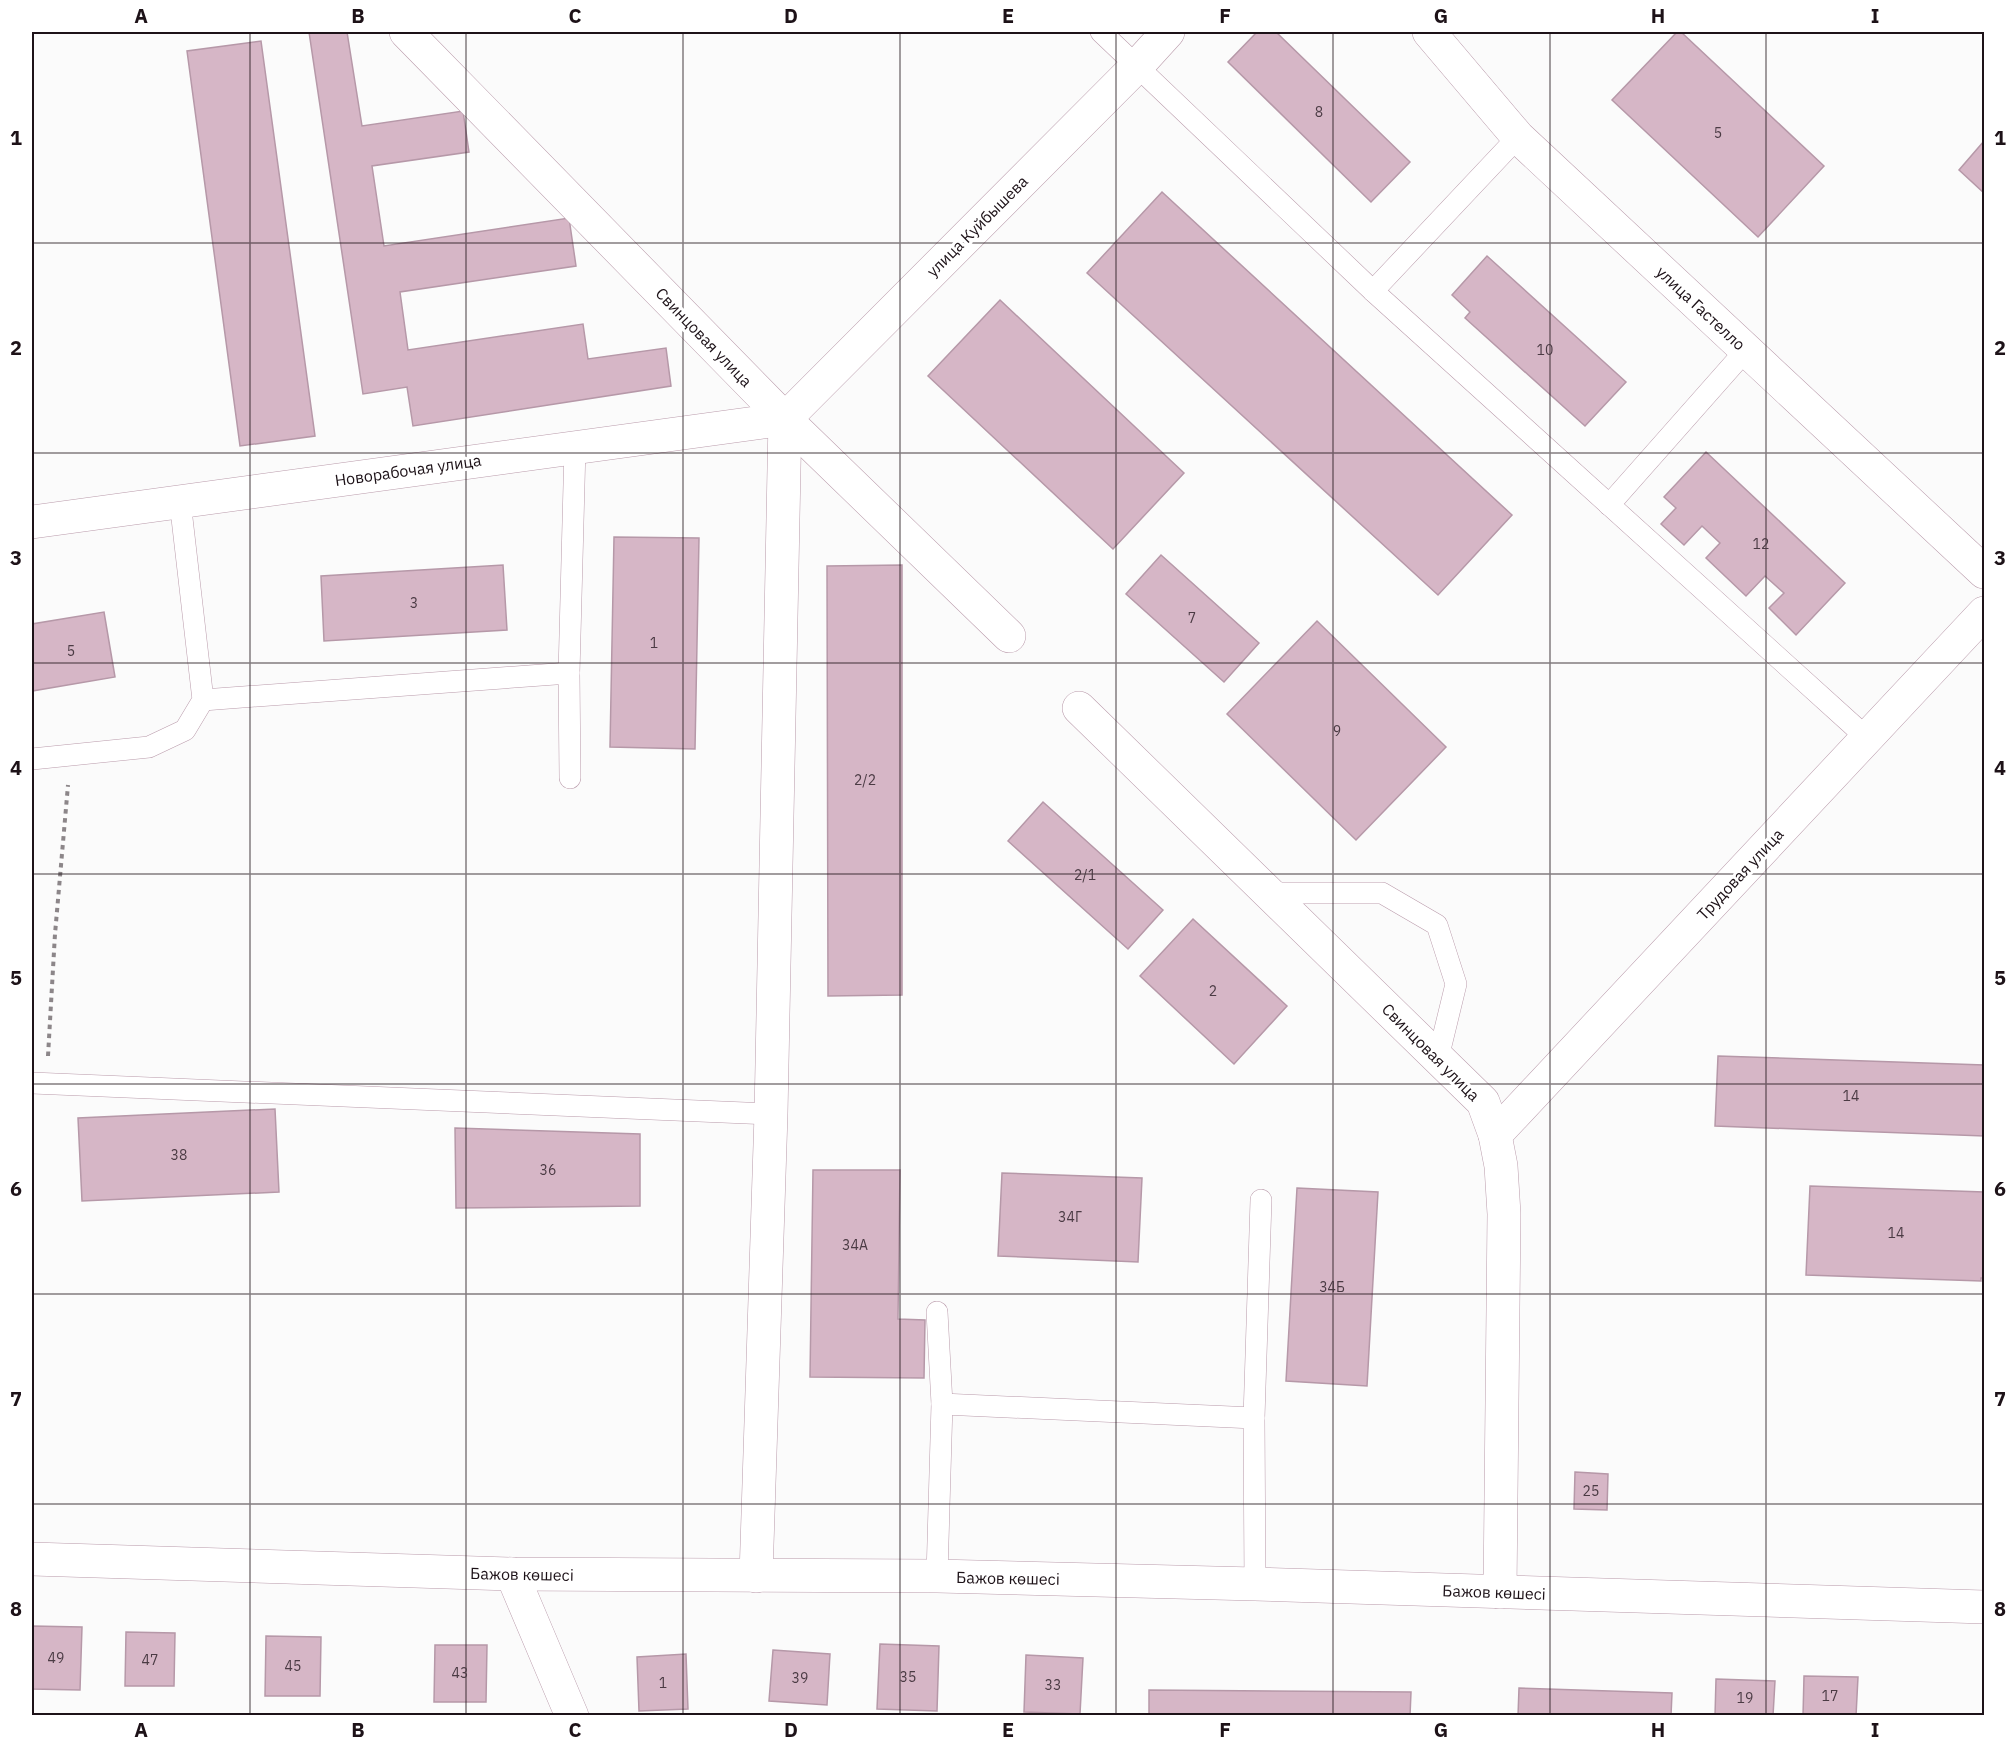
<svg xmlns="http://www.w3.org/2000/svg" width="2016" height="1747" viewBox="0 0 2016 1747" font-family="'IBM Plex Sans',sans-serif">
  <rect width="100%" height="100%" fill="#fbfbfb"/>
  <g fill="#d6b6c6" stroke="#b698a8" stroke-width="1.5">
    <path d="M 309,32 L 347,32 L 362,126 L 463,111 L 469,152 L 372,166 L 384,246 L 569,218 L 576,266 L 400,292 L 408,350 L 583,324 L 588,359 L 666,348 L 671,386 L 413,426 L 407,387 L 363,394 Z"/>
    <path d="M 1257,32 L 1276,32 L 1410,162 L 1371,202 L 1228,62 Z"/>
    <path d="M 1677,32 L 1681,32 L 1824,166 L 1758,237 L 1612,100 Z"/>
    <path d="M 261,41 L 315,436 L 240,446 L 187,51 Z"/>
    <path d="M 1984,141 L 1984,193 L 1959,170 Z"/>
    <path d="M 1162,192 L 1512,515 L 1438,595 L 1087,273 Z"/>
    <path d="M 1487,256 L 1626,382 L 1585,426 L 1465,318 L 1470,312 L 1452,295 Z"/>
    <path d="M 1000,300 L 1184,473 L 1113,549 L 928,376 Z"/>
    <path d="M 1706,452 L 1845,583 L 1796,635 L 1769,608 L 1784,593 L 1765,576 L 1746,596 L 1706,558 L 1720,543 L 1702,526 L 1684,545 L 1661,524 L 1676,508 L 1664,497 Z"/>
    <path d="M 614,537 L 699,538 L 695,749 L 610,747 Z"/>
    <path d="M 1161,555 L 1259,643 L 1224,682 L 1126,594 Z"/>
    <path d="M 503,565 L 507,630 L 324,641 L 321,576 Z"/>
    <path d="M 902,565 L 902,995 L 828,996 L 827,566 Z"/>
    <path d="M 104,612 L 115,677 L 32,691 L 32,624 Z"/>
    <path d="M 1317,621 L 1446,747 L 1356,840 L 1227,714 Z"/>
    <path d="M 1043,802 L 1163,910 L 1128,949 L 1008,841 Z"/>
    <path d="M 1193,919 L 1287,1006 L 1234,1064 L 1140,976 Z"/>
    <path d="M 1718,1056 L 1984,1065 L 1984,1136 L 1715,1126 Z"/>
    <path d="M 275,1109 L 279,1192 L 82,1201 L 78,1118 Z"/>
    <path d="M 455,1128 L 640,1134 L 640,1206 L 456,1208 Z"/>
    <path d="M 813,1170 L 900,1170 L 898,1319 L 925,1320 L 924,1378 L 810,1377 Z"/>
    <path d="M 1002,1173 L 1142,1178 L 1138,1262 L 998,1256 Z"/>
    <path d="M 1810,1186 L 1984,1192 L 1984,1278 L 1981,1278 L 1981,1281 L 1806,1275 Z"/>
    <path d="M 1297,1188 L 1378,1192 L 1367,1386 L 1286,1381 Z"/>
    <path d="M 1575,1472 L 1608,1474 L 1607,1510 L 1574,1509 Z"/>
    <path d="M 32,1626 L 82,1627 L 80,1690 L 32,1689 Z"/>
    <path d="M 126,1632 L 175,1633 L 174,1686 L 125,1686 Z"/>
    <path d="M 266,1636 L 321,1637 L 320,1696 L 265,1696 Z"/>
    <path d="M 880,1644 L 939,1646 L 937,1711 L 877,1709 Z"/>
    <path d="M 435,1645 L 487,1645 L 486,1702 L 434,1702 Z"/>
    <path d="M 773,1650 L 830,1654 L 827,1705 L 769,1701 Z"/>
    <path d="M 686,1654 L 688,1709 L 639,1711 L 637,1657 Z"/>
    <path d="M 1026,1655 L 1083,1658 L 1080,1714 L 1024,1712 Z"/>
    <path d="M 1804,1676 L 1858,1677 L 1856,1716 L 1803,1716 Z"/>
    <path d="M 1716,1679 L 1775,1681 L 1773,1716 L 1715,1716 Z"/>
    <path d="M 1519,1688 L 1672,1693 L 1671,1716 L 1518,1716 Z"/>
    <path d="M 1149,1690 L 1411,1692 L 1410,1716 L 1149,1716 Z"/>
  </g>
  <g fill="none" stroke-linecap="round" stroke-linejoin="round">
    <g stroke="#ba9bab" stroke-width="22">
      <g id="service">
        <path d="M 1101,32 L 1373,291 L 1867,738"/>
        <path d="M 1373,291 L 1518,137"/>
        <path d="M 1609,505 L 1746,350"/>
        <path d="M 203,700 L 569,673"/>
        <path d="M 32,759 L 149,747 L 185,730 L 203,700 L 180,501"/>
        <path d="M 570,778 L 569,673 L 575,447"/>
        <path d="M 1269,893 L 1382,893 L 1437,925 L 1456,984 L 1438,1058"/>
        <path d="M 32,1083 L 771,1114"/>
        <path d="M 942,1404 L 1254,1418"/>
        <path d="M 937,1576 L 942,1404 L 937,1312"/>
        <path d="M 1255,1584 L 1254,1418 L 1261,1200"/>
      </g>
    </g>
    <g stroke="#ba9bab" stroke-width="34">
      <g id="minor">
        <path d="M 406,32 L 785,419 L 1009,636"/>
        <path d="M 1429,32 L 1518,137 L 1984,572"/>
        <path d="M 785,419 L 1138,65 L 1168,32"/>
        <path d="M 32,522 L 785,419"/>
        <path d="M 1079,708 L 1483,1102 L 1495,1135 L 1501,1166 L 1504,1214 L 1500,1592"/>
        <path d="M 1495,1135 L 1984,613"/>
        <path d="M 512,1574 L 572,1716"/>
        <path d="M 756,1576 L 771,1114 L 785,419"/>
      </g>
    </g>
    <g stroke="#ba9bab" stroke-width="34">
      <path id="primary" d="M 32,1559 L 512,1574 L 937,1576 L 1255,1584 L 1984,1607"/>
    </g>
    <path stroke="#8c8689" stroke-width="4" stroke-dasharray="4.5 4.5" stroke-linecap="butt" d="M 48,1056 L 55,934 L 68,785"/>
    <use href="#service" stroke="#fff" stroke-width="21"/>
    <use href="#minor" stroke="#fff" stroke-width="33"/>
    <use href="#primary" stroke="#fff" stroke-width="33"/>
  </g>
  <path fill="none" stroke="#1d1218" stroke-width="1.5" stroke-opacity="0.55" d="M 250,32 L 250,1716M 466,32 L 466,1716M 683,32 L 683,1716M 900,32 L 900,1716M 1116,32 L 1116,1716M 1333,32 L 1333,1716M 1550,32 L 1550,1716M 1766,32 L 1766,1716M 32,243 L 1984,243M 32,453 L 1984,453M 32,663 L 1984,663M 32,874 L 1984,874M 32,1084 L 1984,1084M 32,1294 L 1984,1294M 32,1504 L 1984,1504"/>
  <g text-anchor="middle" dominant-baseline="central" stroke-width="6" stroke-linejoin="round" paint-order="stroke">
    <g font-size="14" fill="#4b3b44">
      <text x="1319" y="112">8</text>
      <text x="1718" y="133">5</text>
      <text x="1545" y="350">10</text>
      <text x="1761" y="544">12</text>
      <text x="414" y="603">3</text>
      <text x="1192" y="618">7</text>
      <text x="654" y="643">1</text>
      <text x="71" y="651">5</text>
      <text x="1337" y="731">9</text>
      <text x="865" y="780">2/2</text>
      <text x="1085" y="875">2/1</text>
      <text x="1213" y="991">2</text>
      <text x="1851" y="1096">14</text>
      <text x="179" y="1155">38</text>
      <text x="548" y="1170">36</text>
      <text x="1070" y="1217">34Г</text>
      <text x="1896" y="1233">14</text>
      <text x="855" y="1245">34А</text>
      <text x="1332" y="1287">34Б</text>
      <text x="1591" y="1491">25</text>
      <text x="56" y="1658">49</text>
      <text x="150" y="1660">47</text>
      <text x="293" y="1666">45</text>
      <text x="460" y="1673">43</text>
      <text x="908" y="1677">35</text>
      <text x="800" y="1678">39</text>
      <text x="663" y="1683">1</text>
      <text x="1053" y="1685">33</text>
      <text x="1830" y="1696">17</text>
      <text x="1745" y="1698">19</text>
    </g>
    <g font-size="16" fill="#1d1218" stroke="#fff">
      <text transform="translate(977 226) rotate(-45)">улица Куйбышева</text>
      <text transform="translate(1701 308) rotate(43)">улица Гастелло</text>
      <text transform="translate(704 337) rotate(46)">Свинцовая улица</text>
      <text transform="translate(408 470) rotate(-8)">Новорабочая улица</text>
      <text transform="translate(1740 874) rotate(-47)">Трудовая улица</text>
      <text transform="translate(1431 1052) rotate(45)">Свинцовая улица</text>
      <text transform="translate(522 1574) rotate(1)">Бажов көшесі</text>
      <text transform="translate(1008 1578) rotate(1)">Бажов көшесі</text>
      <text transform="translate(1494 1592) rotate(2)">Бажов көшесі</text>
    </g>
  </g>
  <rect width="2016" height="1747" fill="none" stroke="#ffffff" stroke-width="66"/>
  <rect x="33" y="33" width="1950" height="1681" fill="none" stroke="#1d1218" stroke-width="2"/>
  <g font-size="20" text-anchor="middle" font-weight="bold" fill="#1d1218">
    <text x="141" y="23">A</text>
    <text x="358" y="23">B</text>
    <text x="575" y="23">C</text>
    <text x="791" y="23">D</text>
    <text x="1008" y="23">E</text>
    <text x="1225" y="23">F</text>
    <text x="1441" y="23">G</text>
    <text x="1658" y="23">H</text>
    <text x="1875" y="23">I</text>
    <text x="16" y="145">1</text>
    <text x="2000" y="145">1</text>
    <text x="16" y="355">2</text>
    <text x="2000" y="355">2</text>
    <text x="16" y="565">3</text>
    <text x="2000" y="565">3</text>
    <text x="16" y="775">4</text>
    <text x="2000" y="775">4</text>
    <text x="16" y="985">5</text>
    <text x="2000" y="985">5</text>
    <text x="16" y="1196">6</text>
    <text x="2000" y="1196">6</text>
    <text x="16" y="1406">7</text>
    <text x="2000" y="1406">7</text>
    <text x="16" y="1616">8</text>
    <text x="2000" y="1616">8</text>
    <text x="141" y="1737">A</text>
    <text x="358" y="1737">B</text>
    <text x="575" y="1737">C</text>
    <text x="791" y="1737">D</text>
    <text x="1008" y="1737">E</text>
    <text x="1225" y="1737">F</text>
    <text x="1441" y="1737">G</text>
    <text x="1658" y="1737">H</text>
    <text x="1875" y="1737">I</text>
  </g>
</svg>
